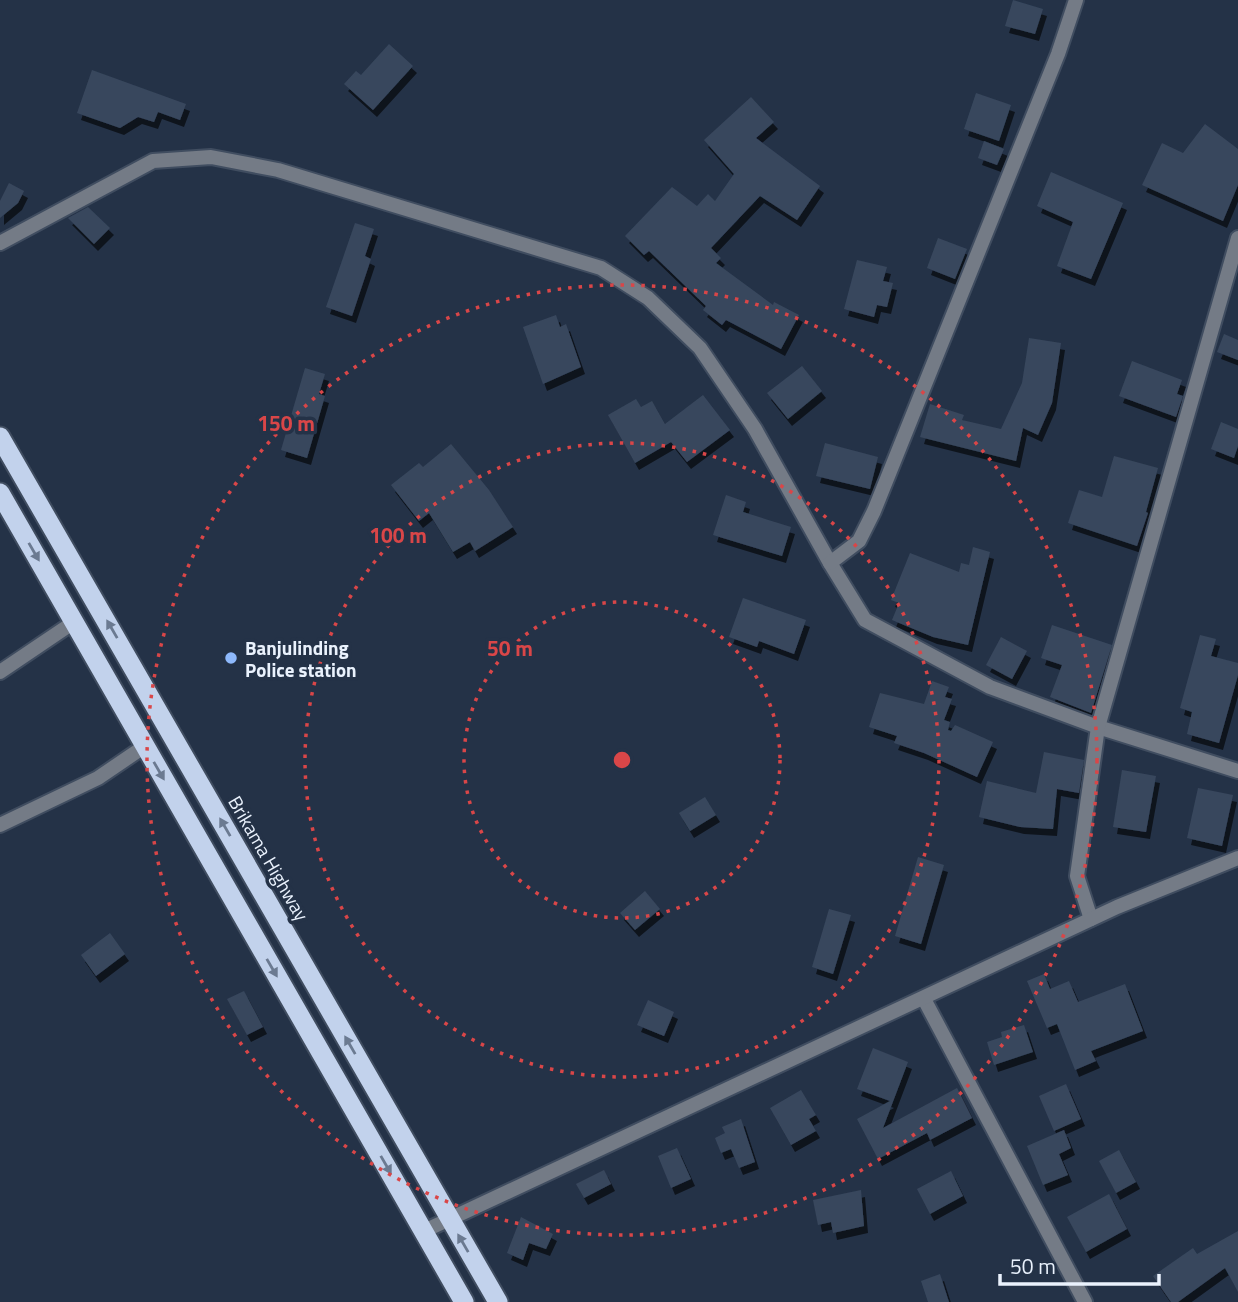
<svg xmlns="http://www.w3.org/2000/svg" width="1238" height="1302" viewBox="0 0 1238 1302" font-family="'Titillium Web',sans-serif">
  <defs>
    <filter id="shadow"><feDropShadow dx="4" dy="7" stdDeviation="0" flood-color="#0009"/></filter>
  </defs>
  <rect width="100%" height="100%" fill="#243247"/>
  <g fill="#38475d" filter="url(#shadow)">
    <path d="M 1013,0 L 1043,9 L 1035,34 L 1005,26 Z"/>
    <path d="M 389,44 L 413,66 L 373,110 L 344,84 L 356,71 L 361,75 Z"/>
    <path d="M 92,70 L 186,104 L 180,120 L 158,112 L 154,122 L 138,117 L 120,128 L 77,113 Z"/>
    <path d="M 976,93 L 1011,105 L 999,141 L 964,129 Z"/>
    <path d="M 751,97 L 774,122 L 756,138 L 820,186 L 797,220 L 760,196 L 711,248 L 721,258 L 716,263 L 773,305 L 774,302 L 799,315 L 781,349 L 726,320 L 722,325 L 703,310 L 706,306 L 649,251 L 644,255 L 625,236 L 672,187 L 697,206 L 708,194 L 715,201 L 734,174 L 704,140 Z"/>
    <path d="M 1205,124 L 1238,149 L 1238,185 L 1223,221 L 1142,185 L 1162,143 L 1183,153 Z"/>
    <path d="M 984,141 L 1004,149 L 997,165 L 978,158 Z"/>
    <path d="M 1051,172 L 1123,203 L 1091,279 L 1057,266 L 1073,222 L 1037,206 Z"/>
    <path d="M 9,183 L 24,191 L 18,203 L 0,218 L 0,201 Z"/>
    <path d="M 88,207 L 110,228 L 94,244 L 68,218 Z"/>
    <path d="M 355,223 L 374,229 L 365,256 L 371,259 L 352,316 L 326,307 Z"/>
    <path d="M 938,238 L 967,249 L 955,279 L 927,268 Z"/>
    <path d="M 857,260 L 887,267 L 883,281 L 893,283 L 887,307 L 877,305 L 874,317 L 844,309 Z"/>
    <path d="M 556,315 L 560,327 L 566,324 L 581,367 L 543,384 L 523,327 Z"/>
    <path d="M 1224,334 L 1238,340 L 1238,360 L 1217,352 Z"/>
    <path d="M 1029,338 L 1061,343 L 1052,403 L 1038,435 L 1023,428 L 1016,461 L 920,437 L 930,404 L 964,415 L 962,420 L 1001,429 L 1022,383 Z"/>
    <path d="M 1132,361 L 1182,380 L 1177,394 L 1183,396 L 1176,417 L 1119,396 Z"/>
    <path d="M 802,366 L 822,391 L 788,419 L 767,393 Z"/>
    <path d="M 305,368 L 325,374 L 319,394 L 325,396 L 307,458 L 281,450 Z"/>
    <path d="M 703,395 L 730,430 L 687,462 L 671,442 L 635,463 L 608,415 L 636,399 L 641,407 L 652,401 L 665,424 Z"/>
    <path d="M 1221,422 L 1238,429 L 1238,446 L 1234,458 L 1211,449 Z"/>
    <path d="M 825,443 L 878,457 L 870,489 L 816,476 Z"/>
    <path d="M 451,444 L 489,490 L 513,527 L 475,551 L 470,542 L 453,552 L 429,513 L 419,521 L 391,485 L 419,463 L 423,467 Z"/>
    <path d="M 1114,456 L 1158,468 L 1146,512 L 1148,513 L 1137,546 L 1068,523 L 1079,490 L 1102,497 Z"/>
    <path d="M 726,495 L 746,502 L 743,512 L 791,527 L 782,556 L 713,535 Z"/>
    <path d="M 973,547 L 990,552 L 968,645 L 933,637 L 892,620 L 899,603 L 891,600 L 910,553 L 959,572 L 961,563 L 969,565 Z"/>
    <path d="M 743,598 L 806,620 L 794,654 L 759,641 L 757,647 L 729,637 Z"/>
    <path d="M 1052,625 L 1112,645 L 1091,713 L 1050,697 L 1062,665 L 1041,658 Z"/>
    <path d="M 1200,635 L 1216,639 L 1211,656 L 1238,663 L 1238,675 L 1219,743 L 1187,734 L 1192,712 L 1180,708 Z"/>
    <path d="M 1001,637 L 1027,651 L 1012,679 L 986,665 Z"/>
    <path d="M 932,681 L 949,687 L 945,697 L 952,699 L 944,720 L 950,722 L 948,730 L 951,731 L 955,725 L 993,742 L 977,777 L 924,753 L 894,743 L 897,736 L 869,727 L 880,693 L 924,704 Z"/>
    <path d="M 1044,752 L 1084,760 L 1079,793 L 1057,789 L 1053,829 L 1020,827 L 979,817 L 987,781 L 1036,793 Z"/>
    <path d="M 1122,770 L 1156,776 L 1146,832 L 1113,827 Z"/>
    <path d="M 1198,788 L 1233,795 L 1222,846 L 1187,838 Z"/>
    <path d="M 705,797 L 716,815 L 690,831 L 679,813 Z"/>
    <path d="M 918,857 L 944,865 L 921,944 L 895,936 Z"/>
    <path d="M 645,891 L 660,909 L 635,930 L 620,913 Z"/>
    <path d="M 829,909 L 851,915 L 833,974 L 812,967 Z"/>
    <path d="M 110,933 L 125,954 L 96,976 L 81,955 Z"/>
    <path d="M 1044,974 L 1050,989 L 1069,981 L 1078,1002 L 1125,984 L 1143,1031 L 1091,1051 L 1096,1061 L 1075,1070 L 1057,1024 L 1047,1028 L 1027,981 Z"/>
    <path d="M 244,991 L 263,1027 L 247,1035 L 227,999 Z"/>
    <path d="M 648,1000 L 674,1012 L 664,1036 L 637,1025 Z"/>
    <path d="M 1024,1025 L 1033,1052 L 994,1065 L 987,1042 L 1002,1037 L 1001,1032 Z"/>
    <path d="M 873,1048 L 908,1062 L 883,1128 L 957,1088 L 972,1118 L 930,1140 L 927,1133 L 878,1159 L 857,1119 L 890,1101 L 857,1089 Z"/>
    <path d="M 1066,1084 L 1081,1119 L 1054,1131 L 1039,1096 Z"/>
    <path d="M 801,1090 L 816,1115 L 809,1119 L 816,1131 L 791,1145 L 770,1108 Z"/>
    <path d="M 741,1119 L 755,1162 L 739,1168 L 731,1149 L 721,1153 L 715,1138 L 725,1133 L 722,1127 Z"/>
    <path d="M 1064,1130 L 1071,1148 L 1059,1154 L 1068,1175 L 1043,1185 L 1027,1146 Z"/>
    <path d="M 677,1148 L 691,1179 L 671,1188 L 658,1156 Z"/>
    <path d="M 1119,1150 L 1136,1182 L 1116,1193 L 1099,1161 Z"/>
    <path d="M 604,1170 L 611,1184 L 584,1198 L 576,1184 Z"/>
    <path d="M 951,1171 L 963,1196 L 930,1214 L 917,1189 Z"/>
    <path d="M 861,1190 L 864,1226 L 833,1233 L 831,1222 L 818,1225 L 813,1200 Z"/>
    <path d="M 1109,1194 L 1127,1229 L 1086,1252 L 1067,1217 Z"/>
    <path d="M 521,1217 L 553,1234 L 546,1249 L 529,1243 L 523,1260 L 507,1253 Z"/>
    <path d="M 1238,1231 L 1238,1292 L 1225,1268 L 1178,1302 L 1171,1302 L 1153,1276 L 1193,1248 L 1197,1254 Z"/>
    <path d="M 940,1274 L 949,1302 L 928,1302 L 921,1281 Z"/>
  </g>
  <g fill="none" stroke-linecap="round" stroke-linejoin="round">
    <g stroke="#404d60" stroke-width="18">
      <g id="minor">
        <path d="M 0,243 L 153,161 L 211,157 L 278,170 L 601,268 L 648,298 L 700,348 L 755,429 L 830,563 L 865,620 L 990,687 L 1098,727 L 1238,771"/>
        <path d="M 830,563 L 859,541 L 874,511 L 1058,54 L 1076,0"/>
        <path d="M 0,672 L 74,622"/>
        <path d="M 0,825 L 98,778 L 145,746"/>
        <path d="M 1091,919 L 1077,876 L 1098,727 L 1238,238"/>
        <path d="M 924,999 L 1085,1302"/>
        <path d="M 424,1231 L 1117,907 L 1238,858"/>
      </g>
    </g>
    <g stroke="#404d60" stroke-width="23">
      <g id="trunk">
        <path d="M 0,437 L 498,1302"/>
        <path d="M 0,493 L 464,1302"/>
      </g>
    </g>
    <use href="#minor" stroke="#747b86" stroke-width="14"/>
    <use href="#trunk" stroke="#c2d2ec" stroke-width="19"/>
  </g>
  <defs><path id="oneway-solid" d="M-6-.8H1V-3.2L6.5 0L1 3.2V.8H-6Z" transform="scale(1.75)"/></defs>
  <g fill="#6b7a91">
    <use href="#oneway-solid" transform="translate(34 552) rotate(60)"/>
    <use href="#oneway-solid" transform="translate(112 629) rotate(-120)"/>
    <use href="#oneway-solid" transform="translate(159 771) rotate(60)"/>
    <use href="#oneway-solid" transform="translate(225 827) rotate(-120)"/>
    <use href="#oneway-solid" transform="translate(272 968) rotate(60)"/>
    <use href="#oneway-solid" transform="translate(350 1045) rotate(-120)"/>
    <use href="#oneway-solid" transform="translate(386 1165) rotate(60)"/>
    <use href="#oneway-solid" transform="translate(463 1243) rotate(-120)"/>
  </g>
  <g fill="none" stroke="#d94648" stroke-width="3.5" stroke-dasharray="3.5 7">
    <circle cx="622" cy="760" r="158"/>
    <circle cx="622" cy="760" r="317"/>
    <circle cx="622" cy="760" r="475"/>
  </g>
  <circle fill="#8eb9fc" stroke="#243247" stroke-width="2.5" cx="231" cy="658" r="7"/>
  <g text-anchor="middle" dominant-baseline="central" stroke-width="7" stroke-linejoin="round" paint-order="stroke">
    <g font-size="19" font-weight="bold" fill="#eaf2fd" stroke="#243247" text-anchor="start">
      <text x="245" y="647">Banjulinding<tspan x="245" dy="22">Police station</tspan></text>
    </g>
    <g font-size="19" fill="#eaf2fd" stroke="#243247">
      <text transform="translate(269 858) rotate(60)">Brikama Highway</text>
    </g>
  </g>
  <circle cx="622" cy="760" r="10" fill="#d94648" stroke="#243247" stroke-width="3.5"/>
  <g font-size="21" text-anchor="middle" font-weight="bold" fill="#d94648" stroke="#243247" stroke-width="7" stroke-linejoin="round" paint-order="stroke">
    <text x="286" y="431">150 m</text>
    <text x="398" y="543">100 m</text>
    <text x="510" y="656">50 m</text>
  </g>
  <path d="M1000 1274v10h159v-10" fill="none" stroke="#eaf2fd" stroke-width="3.5"/>
  <text x="1010" y="1274" font-size="21" fill="#eaf2fd" stroke="#243247" stroke-width="5" paint-order="stroke">50 m</text>
</svg>
